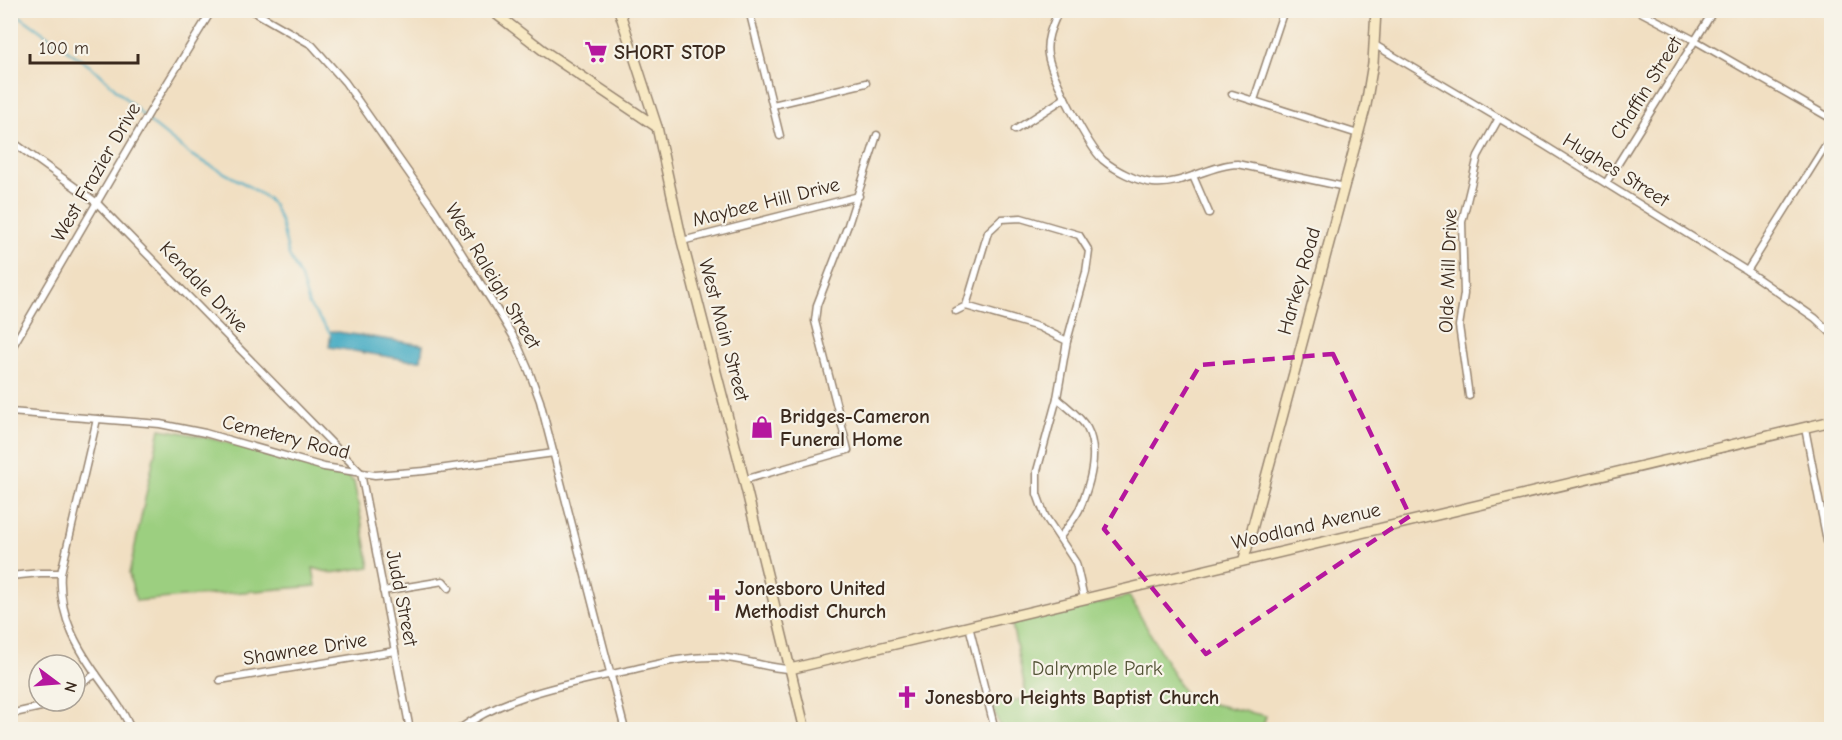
<svg xmlns="http://www.w3.org/2000/svg" width="1842" height="740" viewBox="0 0 1842 740" font-family="'Comic Neue',sans-serif">
  <rect width="100%" height="100%" fill="#f7f3e8"/>
  <filter id="ink" filterUnits="userSpaceOnUse"><feTurbulence type="fractalNoise" baseFrequency=".0167" numOctaves="2"/><feDisplacementMap in="SourceGraphic" scale="12" xChannelSelector="R" yChannelSelector="G"/><feConvolveMatrix kernelMatrix="1 2 1 2 8 2 1 2 1" color-interpolation-filters="sRGB"/></filter>
  <filter id="wash" filterUnits="userSpaceOnUse"><feTurbulence type="fractalNoise" baseFrequency=".008" numOctaves="4" result="noise"/><feDisplacementMap in="SourceGraphic" scale="24" xChannelSelector="R" yChannelSelector="G"/><feGaussianBlur stdDeviation="1.35" result="paint"/><feColorMatrix in="noise" values="0 0 0 0 0 0 0 0 0 0 0 0 0 0 0 0 0 1.4 0 .05"/><feComposite in="paint" operator="in"/></filter>
  <g filter="url(#wash)">
    <rect width="100%" height="100%" fill="#f1dfc2"/>
    <g fill="#9ccf80" stroke="#6c7c4f" stroke-width="1.5">
      <path d="M 160,429 C 224,438 285,460 347,476 L 354,482 L 370,567 L 331,573 L 313,568 L 316,586 L 136,601 L 129,574 Z"/>
      <path d="M 1129,596 L 1187,698 L 1266,716 L 1262,729 L 1001,730 L 992,705 L 1027,698 L 1012,624 Z"/>
    </g>
    <path fill="#43aac3" stroke="#3f6a70" stroke-width="1.5" d="M 331,331 L 423,345 L 421,360 L 408,360 L 329,347 Z"/>
    <g fill="none" stroke-linecap="round" stroke-linejoin="round">
      <path stroke="#43aac3" stroke-width="2" d="M 11,10 L 98,72 L 152,124 L 191,155 L 247,185 L 268,199 L 274,206 L 281,222 L 289,256 L 301,278 L 309,305 L 331,334"/>
    </g>
  </g>
  <g filter="url(#ink)">
    <g fill="none" stroke-linecap="round" stroke-linejoin="round">
      <g stroke="#968470" stroke-width="9">
        <g id="street">
          <path d="M 251,10 L 312,45 L 345,82 L 434,209 L 501,316 L 516,341 L 529,371 L 540,401 L 625,730"/>
          <path d="M 749,10 L 780,136"/>
          <path d="M 1059,10 C 1053,24 1045,39 1048,55 C 1051,75 1088,146 1103,160 C 1115,170 1136,181 1153,183 C 1182,186 1209,165 1237,164 L 1345,187"/>
          <path d="M 1637,10 L 1696,41 L 1832,119"/>
          <path d="M 1375,45 L 1544,145 L 1747,271 L 1815,318 L 1832,334"/>
          <path d="M 1232,94 L 1358,134"/>
          <path d="M 1254,100 L 1284,10"/>
          <path d="M 773,105 L 866,83"/>
          <path d="M 1015,130 L 1065,98"/>
          <path d="M 10,140 L 97,203 L 361,473 L 410,730"/>
          <path d="M 1193,176 L 1209,213"/>
          <path d="M 1606,183 L 1714,10"/>
          <path d="M 682,241 L 859,196"/>
          <path d="M 1747,271 L 1832,135"/>
          <path d="M 966,306 L 988,232 L 1002,219 L 1021,218 L 1079,235 L 1089,251 L 1086,272 L 1067,341"/>
          <path d="M 956,311 L 966,306 L 1039,327 L 1067,341 L 1057,398 L 1037,471 L 1037,494 L 1045,516 L 1076,563 L 1084,598"/>
          <path d="M 10,351 L 155,103 L 212,10"/>
          <path d="M 1469,396 L 1459,326 L 1464,294 L 1462,222 L 1478,156 L 1499,118"/>
          <path d="M 1057,398 C 1067,407 1080,416 1087,428 C 1100,452 1089,487 1079,510 C 1074,520 1066,529 1060,537"/>
          <path d="M 10,412 L 160,424 L 205,433 L 324,467 L 375,475 L 424,471 L 554,453"/>
          <path d="M 97,419 L 61,573 C 58,618 79,651 104,685 C 114,699 125,713 131,730"/>
          <path d="M 1805,428 L 1828,546"/>
          <path d="M 744,480 L 848,450 L 815,321 L 817,305 L 848,225 L 877,135"/>
          <path d="M 10,576 L 40,573 L 61,573"/>
          <path d="M 383,591 L 443,581 L 449,588"/>
          <path d="M 969,626 L 995,730"/>
          <path d="M 220,680 L 395,651"/>
          <path d="M 75,687 L 96,674"/>
          <path d="M 10,714 L 41,707 L 53,701"/>
          <path d="M 458,730 C 507,694 568,684 626,671 C 657,664 686,656 717,657 C 742,658 765,668 790,669"/>
        </g>
      </g>
      <g stroke="#968470" stroke-width="12">
        <g id="secondary">
          <path d="M 491,10 L 544,51 L 657,127"/>
          <path d="M 619,10 L 657,127 L 682,241 L 744,480 L 805,730"/>
          <path d="M 1244,559 L 1366,105 L 1373,63 L 1376,10"/>
          <path d="M 790,669 L 1832,421"/>
        </g>
      </g>
      <use href="#street" stroke="#fff" stroke-width="6"/>
      <use href="#secondary" stroke="#f7e8c3" stroke-width="9"/>
    </g>
  </g>
  <path fill="none" stroke="#b5179e" stroke-width="4.5" stroke-dasharray="12 8" stroke-linejoin="round" d="M 1333,354 L 1410,516 L 1206,654 L 1104,529 L 1200,365 Z"/>
  <defs>
    <g id="supermarket-bare" transform="scale(1.8)"><path d="M-6-5.5h2.5l.6 2H6L4.5 2H-2.5L-4.4-4H-6ZM-1.5 3.2a1.3 1.3 0 1 0 .1 0ZM3 3.2a1.3 1.3 0 1 0 .1 0Z" fill="#b5179e" stroke="#f7f3e8" stroke-width="2.5" paint-order="stroke"/></g>
    <g id="shop-bare" transform="scale(1.8)"><path d="M-5-2.5h2.3a2.7 3.5 0 0 1 5.4 0H5L5.5 6h-11ZM-1.5-2.5h3a1.5 2.3 0 0 0-3 0Z" fill="#b5179e" stroke="#f7f3e8" stroke-width="2.5" paint-order="stroke"/></g>
    <g id="church-bare" transform="scale(1.8)"><path d="M-1.2-6h2.4v3.5h3.3v2.4h-3.3V6h-2.4V-.1h-3.3v-2.4h3.3Z" fill="#b5179e" stroke="#f7f3e8" stroke-width="2.5" paint-order="stroke"/></g>
  </defs>
  <g fill-rule="evenodd">
    <use href="#supermarket-bare" x="596" y="52"/>
    <use href="#shop-bare" x="762" y="427"/>
    <use href="#church-bare" x="717" y="600"/>
    <use href="#church-bare" x="907" y="697"/>
  </g>
  <g text-anchor="middle" dominant-baseline="central" stroke-width="4.5" stroke-linejoin="round" paint-order="stroke">
    <g font-size="20" font-weight="bold" fill="#3b2a1e" stroke="#f7f3e8" text-anchor="start">
      <text x="614" y="52">SHORT STOP</text>
      <text x="780" y="416">Bridges-Cameron<tspan x="780" dy="23">Funeral Home</tspan></text>
      <text x="735" y="588">Jonesboro United<tspan x="735" dy="23">Methodist Church</tspan></text>
      <text x="925" y="697">Jonesboro Heights Baptist Church</text>
    </g>
    <g font-size="20" fill="#3b2a1e" stroke="#f7f3e8">
      <text transform="translate(1646 88) rotate(-58)">Chaffin Street</text>
      <text transform="translate(1616 170) rotate(32)">Hughes Street</text>
      <text transform="translate(96 172) rotate(-60)">West Frazier Drive</text>
      <text transform="translate(766 202) rotate(-14)">Maybee Hill Drive</text>
      <text transform="translate(1448 271) rotate(-88)">Olde Mill Drive</text>
      <text transform="translate(493 276) rotate(59)">West Raleigh Street</text>
      <text transform="translate(1299 281) rotate(-74)">Harkey Road</text>
      <text transform="translate(204 287) rotate(46)">Kendale Drive</text>
      <text transform="translate(724 330) rotate(75)">West Main Street</text>
      <text transform="translate(286 437) rotate(14)">Cemetery Road</text>
      <text transform="translate(1306 526) rotate(-13)">Woodland Avenue</text>
      <text transform="translate(402 598) rotate(79)">Judd Street</text>
      <text transform="translate(305 649) rotate(-9)">Shawnee Drive</text>
    </g>
    <g font-size="20" fill="#535336" stroke="#f7f3e8">
      <text x="1097" y="668">Dalrymple Park</text>
    </g>
  </g>
  <rect width="1842" height="740" fill="none" stroke="#f7f3e8" stroke-width="36"/>
  <g transform="translate(57 683) rotate(106)"><circle r="28" fill="#f7f3e8" stroke="#aca397" stroke-width="1.5"/>
  <path d="M0-4.5L10 22L0 15L-10 22Z" fill="#b5179e"/>
  <text y="-9" font-size="16" font-weight="bold" text-anchor="middle" fill="#3b2a1e">N</text>
  </g>
  <path d="M30 54v9h108v-9" fill="none" stroke="#3b2a1e" stroke-width="3"/>
  <text x="39" y="54" font-size="18" fill="#3b2a1e" stroke="#f7f3e8" stroke-width="4.5" paint-order="stroke">100 m</text>
</svg>
